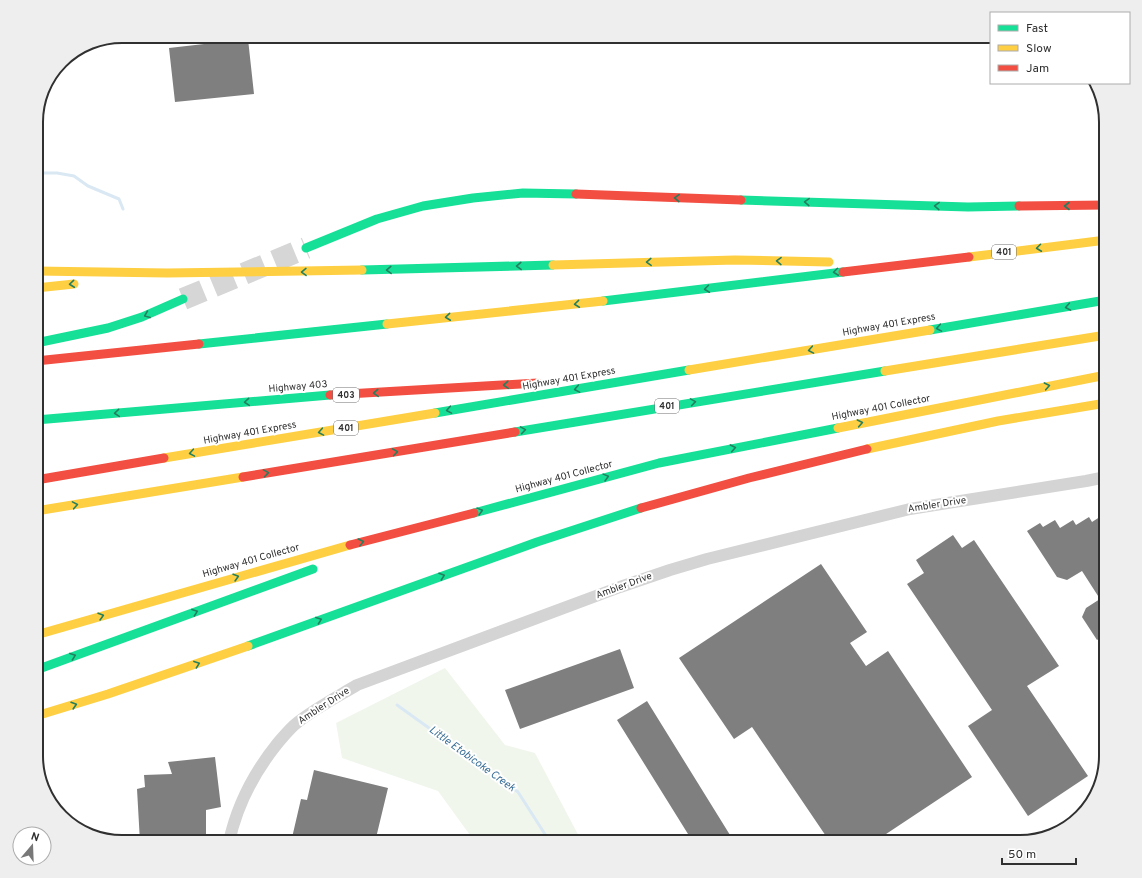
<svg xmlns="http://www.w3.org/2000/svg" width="1142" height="878" viewBox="0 0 1142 878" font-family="Overpass,sans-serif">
	<rect width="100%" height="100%" fill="#fff"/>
	<path fill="#f1f6ed" d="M 445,668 L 505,745 L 535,753 L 582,842 L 475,842 L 438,791 L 342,758 L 336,723 Z"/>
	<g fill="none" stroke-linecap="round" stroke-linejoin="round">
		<path stroke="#d9e8f3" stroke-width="3" d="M 36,172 L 42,173 L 57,173 L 74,176 L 88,186 L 119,199 L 123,209
			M 397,705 L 518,792 L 550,842"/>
	</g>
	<path fill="#7f7f7f" d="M 248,39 L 254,94 L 175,102 L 169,48 Z
		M 1106,513 L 1106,634 L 1097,640 L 1082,617 L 1086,608 L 1100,599 L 1082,571 L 1067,580 L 1057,577 L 1027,531 L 1040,523 L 1043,527 L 1055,520 L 1060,528 L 1073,520 L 1076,525 L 1089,517 L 1092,522 Z
		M 953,535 L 962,548 L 974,540 L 1059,666 L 1027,686 L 1088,776 L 1028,816 L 968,726 L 992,710 L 907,584 L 924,573 L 916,560 Z
		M 821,564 L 867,632 L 850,643 L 866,666 L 888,651 L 972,777 L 874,842 L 830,842 L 752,727 L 734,739 L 679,658 Z
		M 620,649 L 634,688 L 520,729 L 505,690 Z
		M 647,701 L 730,835 L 718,842 L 693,842 L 617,720 Z
		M 215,757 L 221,807 L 206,810 L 206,842 L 140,842 L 137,789 L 145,787 L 144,775 L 172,774 L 168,762 Z
		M 314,770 L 388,788 L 375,842 L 291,842 L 301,799 L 307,800 Z"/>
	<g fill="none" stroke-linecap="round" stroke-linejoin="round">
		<path stroke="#d6d6d6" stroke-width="22" stroke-dasharray="22 11" stroke-linecap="butt" d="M 183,299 L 306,248"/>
		<path stroke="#d4d4d4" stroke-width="12" d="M 229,842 C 237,805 253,774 277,744 C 283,737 290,728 298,722 C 316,708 337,697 357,685 L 620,587 L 670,570 L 707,559 L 910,509 L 1086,481 L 1106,477"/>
		<path stroke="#16e098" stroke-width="9" d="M 741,200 L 968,207 L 1019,206
			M 306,248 L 377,219 L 423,206 L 473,198 L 523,193 L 576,194
			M 362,270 L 553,265
			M 603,301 L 843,272
			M 930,330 L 1106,300
			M 36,343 L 108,328 L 142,317 L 183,299
			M 199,344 L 387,324
			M 435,413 L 689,370
			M 36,420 L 330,395
			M 515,432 L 885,371
			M 474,513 L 659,463 L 838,428
			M 248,646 L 537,542 L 641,508
			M 36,670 L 313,569"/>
		<path stroke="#ffcf43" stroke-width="9" d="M 969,257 L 1106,240
			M 553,265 L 735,260 L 829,262
			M 36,271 L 167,273 L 362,270
			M 36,288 L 74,284
			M 387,324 L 603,301
			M 689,370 L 930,330
			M 885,371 L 1106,335
			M 838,428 L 1106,375
			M 867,449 L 998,421 L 1106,403
			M 164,458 L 435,413
			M 36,511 L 243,477
			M 36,635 L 350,545
			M 36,716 L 108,694 L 248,646"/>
		<path stroke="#f24e42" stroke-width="9" d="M 576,194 L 741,200
			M 1019,206 L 1106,205
			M 843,272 L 969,257
			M 36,361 L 199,344
			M 330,395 L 538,383
			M 243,477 L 515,432
			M 36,480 L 164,458
			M 641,508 L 749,478 L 867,449
			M 350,545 L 474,513"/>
	</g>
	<defs><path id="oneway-chevron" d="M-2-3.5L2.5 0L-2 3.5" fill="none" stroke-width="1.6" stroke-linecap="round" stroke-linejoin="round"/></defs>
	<g stroke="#247f5f">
		<use href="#oneway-chevron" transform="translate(677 198) rotate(-178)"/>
		<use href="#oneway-chevron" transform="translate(807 202) rotate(-178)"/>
		<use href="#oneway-chevron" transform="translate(937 206) rotate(-178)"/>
		<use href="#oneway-chevron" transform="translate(1067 206) rotate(180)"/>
		<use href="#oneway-chevron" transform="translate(1039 248) rotate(173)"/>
		<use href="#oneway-chevron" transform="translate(779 261) rotate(-179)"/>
		<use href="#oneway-chevron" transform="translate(649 262) rotate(178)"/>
		<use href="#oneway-chevron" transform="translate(519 266) rotate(178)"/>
		<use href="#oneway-chevron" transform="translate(389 270) rotate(178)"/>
		<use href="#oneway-chevron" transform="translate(304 272) rotate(179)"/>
		<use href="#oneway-chevron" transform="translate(836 272) rotate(173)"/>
		<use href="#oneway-chevron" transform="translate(72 284) rotate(174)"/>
		<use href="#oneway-chevron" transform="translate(707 289) rotate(173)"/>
		<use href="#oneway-chevron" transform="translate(577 304) rotate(174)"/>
		<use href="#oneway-chevron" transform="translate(1068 307) rotate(170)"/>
		<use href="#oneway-chevron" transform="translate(147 315) rotate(157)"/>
		<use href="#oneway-chevron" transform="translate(448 317) rotate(174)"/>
		<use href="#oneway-chevron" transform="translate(939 328) rotate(170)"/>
		<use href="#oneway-chevron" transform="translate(811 350) rotate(170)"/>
		<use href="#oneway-chevron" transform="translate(506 385) rotate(176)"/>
		<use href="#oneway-chevron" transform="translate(1047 386) rotate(-11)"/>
		<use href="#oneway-chevron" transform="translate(577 389) rotate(170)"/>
		<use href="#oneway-chevron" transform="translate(376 393) rotate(176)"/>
		<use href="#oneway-chevron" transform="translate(247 402) rotate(175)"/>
		<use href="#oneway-chevron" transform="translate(693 402) rotate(-9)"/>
		<use href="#oneway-chevron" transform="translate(449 410) rotate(170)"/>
		<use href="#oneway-chevron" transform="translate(117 413) rotate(175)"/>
		<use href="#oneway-chevron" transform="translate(860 423) rotate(-11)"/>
		<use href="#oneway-chevron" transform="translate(523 430) rotate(-9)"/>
		<use href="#oneway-chevron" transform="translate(321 432) rotate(170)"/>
		<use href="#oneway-chevron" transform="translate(733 448) rotate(-11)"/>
		<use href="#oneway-chevron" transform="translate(395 452) rotate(-9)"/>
		<use href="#oneway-chevron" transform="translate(192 453) rotate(170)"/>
		<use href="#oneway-chevron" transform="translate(266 473) rotate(-9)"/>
		<use href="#oneway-chevron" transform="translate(606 477) rotate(-15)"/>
		<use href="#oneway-chevron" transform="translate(75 505) rotate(-10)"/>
		<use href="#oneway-chevron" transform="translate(480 511) rotate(-15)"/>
		<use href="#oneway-chevron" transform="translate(361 542) rotate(-14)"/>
		<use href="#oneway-chevron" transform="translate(442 576) rotate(-19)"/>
		<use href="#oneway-chevron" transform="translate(236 577) rotate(-16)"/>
		<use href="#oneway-chevron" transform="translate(195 612) rotate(-20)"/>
		<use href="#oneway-chevron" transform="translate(101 616) rotate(-16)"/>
		<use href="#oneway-chevron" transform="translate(319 620) rotate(-20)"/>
		<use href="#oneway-chevron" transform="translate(73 656) rotate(-20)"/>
		<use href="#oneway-chevron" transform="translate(197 664) rotate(-20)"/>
		<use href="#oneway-chevron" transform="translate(74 705) rotate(-17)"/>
	</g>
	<g text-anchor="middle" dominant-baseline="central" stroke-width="4" stroke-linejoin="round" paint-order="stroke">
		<g fill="#fff" stroke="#6e6e6e" stroke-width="1">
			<rect x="992" y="245" width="24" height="14" rx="3"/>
			<rect x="333" y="388" width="26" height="14" rx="3"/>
			<rect x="655" y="399" width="24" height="14" rx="3"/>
			<rect x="334" y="421" width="24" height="14" rx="3"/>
		</g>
		<g font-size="9" font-weight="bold" fill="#303030">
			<text x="1004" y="252">401</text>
			<text x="346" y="395">403</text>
			<text x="667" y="406">401</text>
			<text x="346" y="428">401</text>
		</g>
		<g font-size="10" fill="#303030" stroke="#fff">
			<text transform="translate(889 325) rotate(-10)">Highway 401 Express</text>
			<text transform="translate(569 379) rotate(-10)">Highway 401 Express</text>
			<text transform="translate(298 387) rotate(-5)">Highway 403</text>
			<text transform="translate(881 408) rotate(-11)">Highway 401 Collector</text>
			<text transform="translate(250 433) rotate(-10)">Highway 401 Express</text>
			<text transform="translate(564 477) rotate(-15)">Highway 401 Collector</text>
			<text transform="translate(937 505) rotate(-9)">Ambler Drive</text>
			<text transform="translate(251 561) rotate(-16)">Highway 401 Collector</text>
			<text transform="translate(624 586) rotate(-20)">Ambler Drive</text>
			<text transform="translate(324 706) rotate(-33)">Ambler Drive</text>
		</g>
		<g font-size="11" font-style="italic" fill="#396e98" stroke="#fff">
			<text transform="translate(472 759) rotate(36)">Little Etobicoke Creek</text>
		</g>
	</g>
	<path d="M0 0H1142V878H0ZM122 43H1020A79 79 0 0 1 1099 122V756A79 79 0 0 1 1020 835H122A79 79 0 0 1 43 756V122A79 79 0 0 1 122 43Z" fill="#eee" fill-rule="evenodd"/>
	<path fill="none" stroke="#303030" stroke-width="2" d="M122 43H1020A79 79 0 0 1 1099 122V756A79 79 0 0 1 1020 835H122A79 79 0 0 1 43 756V122A79 79 0 0 1 122 43Z"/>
	<rect x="990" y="12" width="140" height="72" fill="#ffffff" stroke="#acacac"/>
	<rect x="998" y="25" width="20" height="6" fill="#16e098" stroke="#acacac"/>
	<text x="1026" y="32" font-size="12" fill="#303030">Fast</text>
	<rect x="998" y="45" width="20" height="6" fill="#ffcf43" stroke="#acacac"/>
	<text x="1026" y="52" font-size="12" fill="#303030">Slow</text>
	<rect x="998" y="65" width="20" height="6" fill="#f24e42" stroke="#acacac"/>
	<text x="1026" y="72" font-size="12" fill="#303030">Jam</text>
	<g transform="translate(32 846) rotate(19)"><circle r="19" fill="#ffffff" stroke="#acacac"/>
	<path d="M0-3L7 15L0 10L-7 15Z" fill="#787878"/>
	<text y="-6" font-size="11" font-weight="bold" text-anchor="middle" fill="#303030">N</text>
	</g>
	<path d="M1002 858v6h74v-6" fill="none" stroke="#303030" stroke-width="2"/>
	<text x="1008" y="858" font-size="12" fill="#303030" stroke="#ffffff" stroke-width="3" paint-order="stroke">50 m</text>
</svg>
